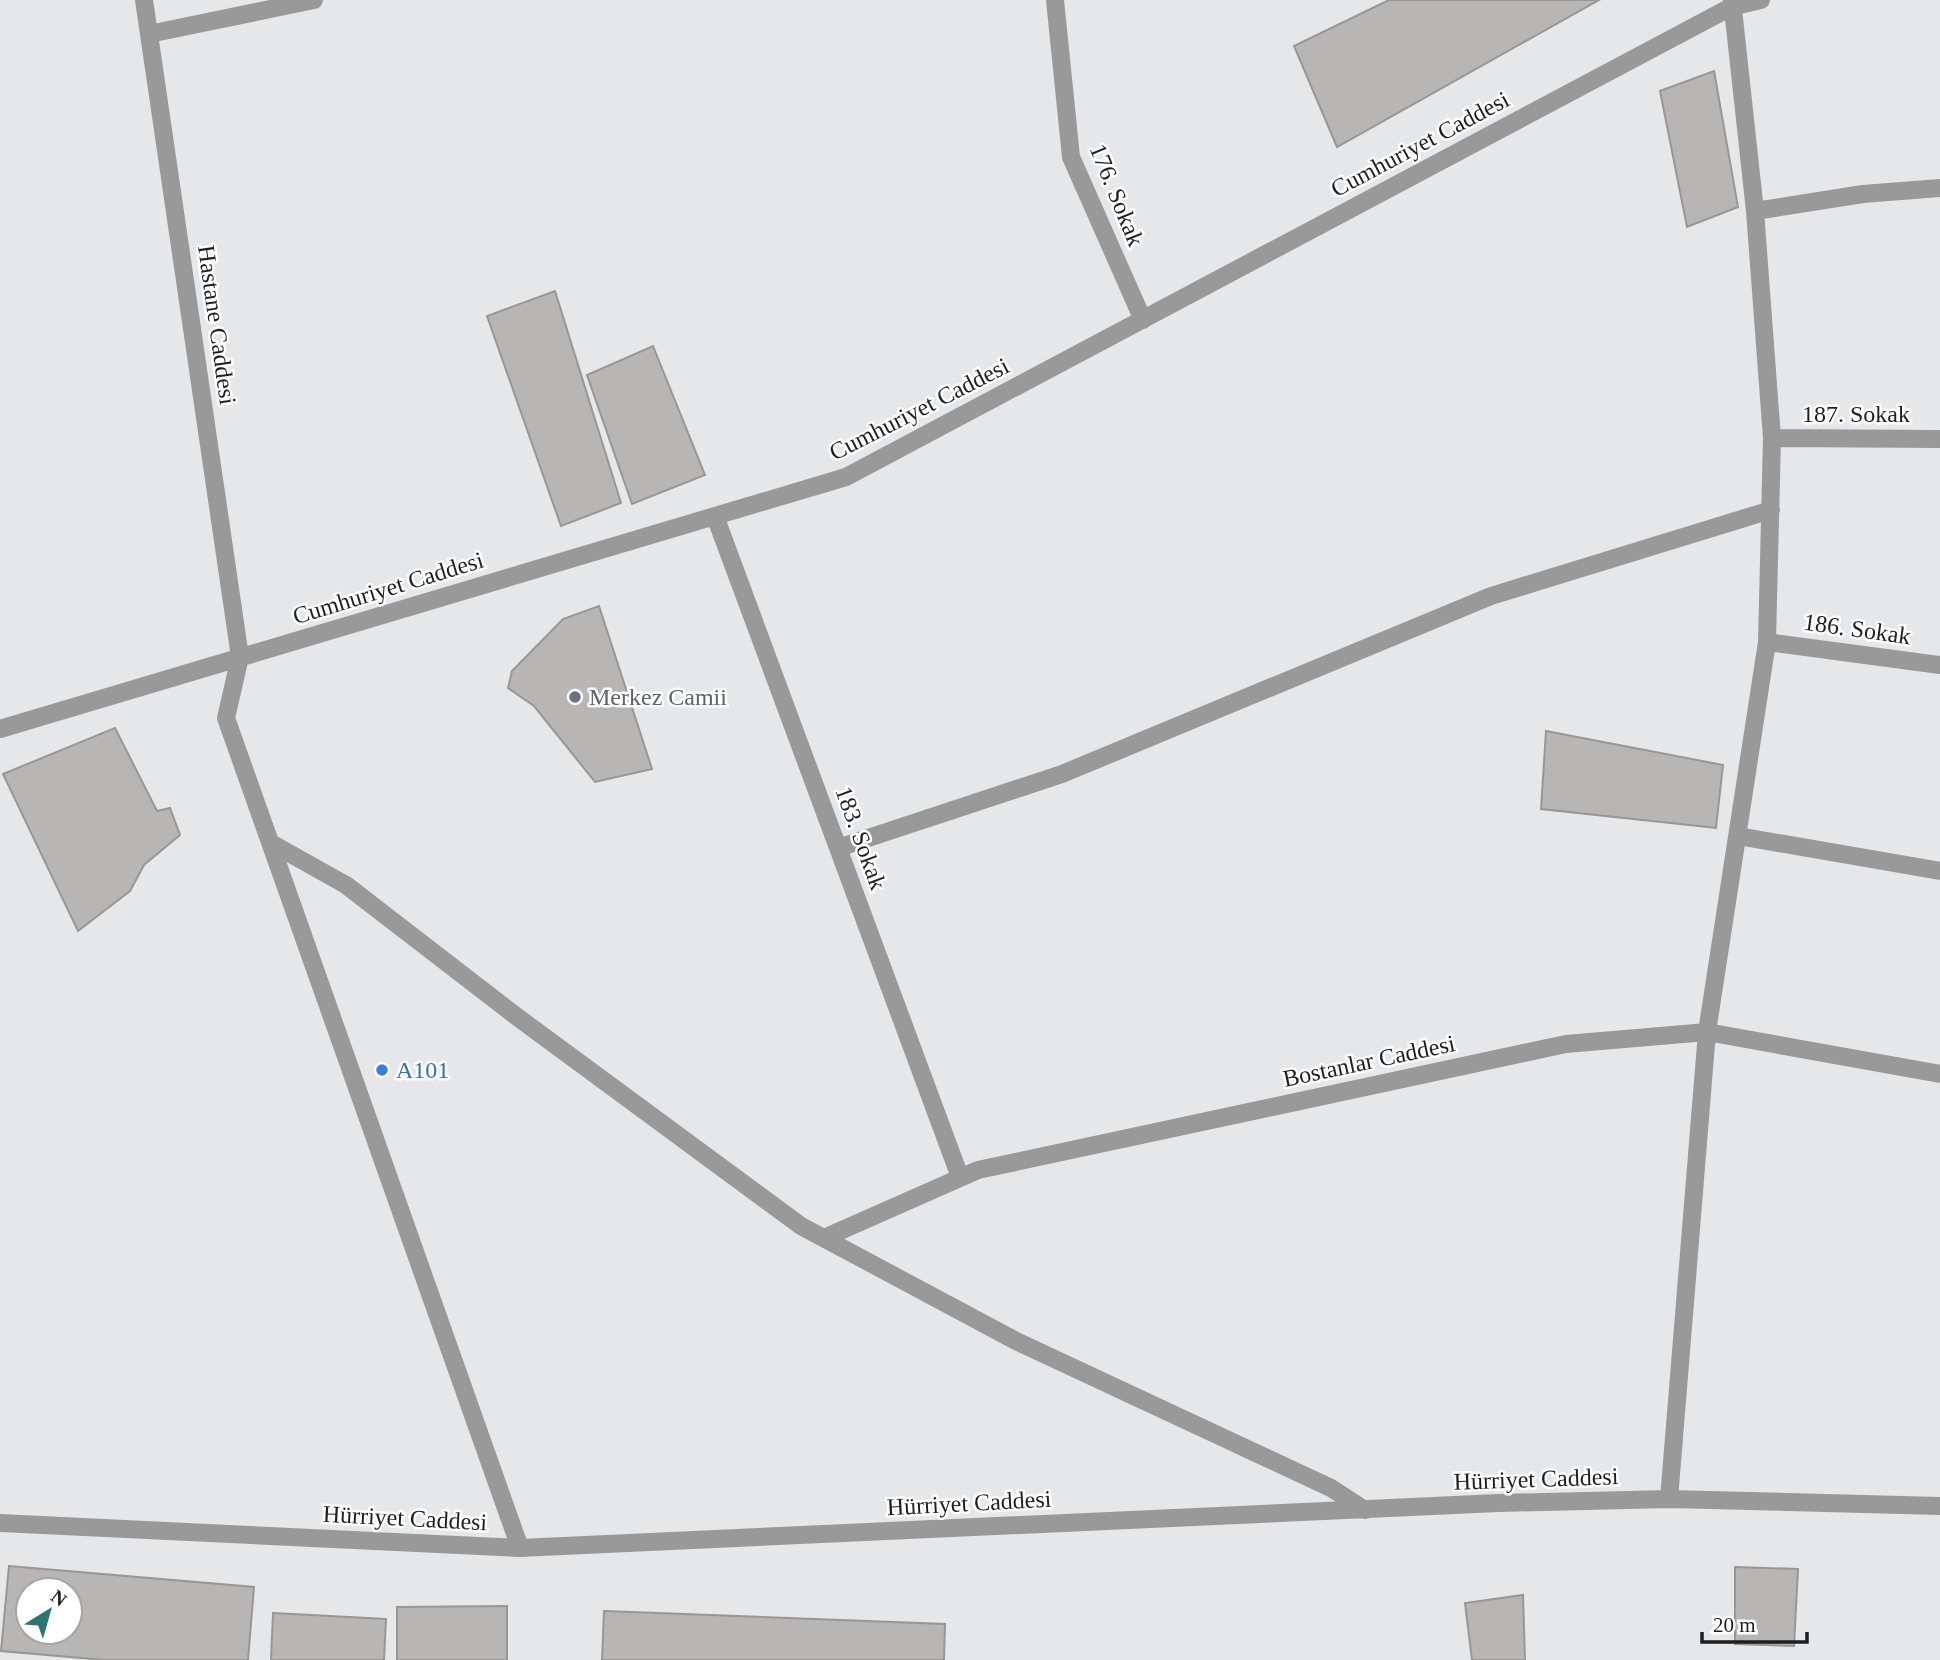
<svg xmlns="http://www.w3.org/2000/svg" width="1940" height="1660" viewBox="0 0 1940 1660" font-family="'Times New Roman',serif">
	<rect width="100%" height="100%" fill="#e6e7e9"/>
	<path fill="#b8b5b5" stroke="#999796" stroke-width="2" fill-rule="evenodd" d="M 1389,0 L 1599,0 L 1337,147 L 1294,46 Z
		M 1714,71 L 1738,207 L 1687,227 L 1660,91 Z
		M 555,291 L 621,503 L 561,526 L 487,316 Z
		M 653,346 L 705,475 L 632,504 L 587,375 Z
		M 599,606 L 652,769 L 595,782 L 534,706 L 508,688 L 512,671 L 563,619 Z
		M 115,728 L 157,811 L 170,808 L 180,835 L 144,865 L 130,891 L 78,931 L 3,774 Z
		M 1546,731 L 1723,765 L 1716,828 L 1541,809 Z
		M 9,1566 L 254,1587 L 248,1660 L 104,1660 L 1,1651 ZM 28,1590 L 70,1590 L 70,1632 L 28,1632 Z
		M 1735,1567 L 1798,1569 L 1794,1646 L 1735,1644 Z
		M 1523,1595 L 1525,1660 L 1472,1660 L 1465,1603 Z
		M 507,1606 L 507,1660 L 397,1660 L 397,1607 Z
		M 604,1611 L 945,1624 L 944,1660 L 602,1660 Z
		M 273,1613 L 386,1619 L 384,1660 L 271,1660 Z"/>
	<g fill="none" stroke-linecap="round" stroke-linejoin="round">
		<path stroke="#9a999a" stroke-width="18" d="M 144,0 L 240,657 L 226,718 L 520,1548
			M 1055,0 L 1071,157 L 1143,320
			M 149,34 L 314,0
			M 1755,211 L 1863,194 L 1940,188
			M 1772,438 L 1940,439
			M 715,516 L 960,1177
			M 1767,642 L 1940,665
			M 0,729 L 846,477 L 1731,7 L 1761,0
			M 1738,836 L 1940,871
			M 271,843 L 346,885 L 516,1016 L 801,1226 L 1016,1341 L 1331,1488 L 1365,1510
			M 838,848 L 1062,774 L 1491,596 L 1771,510
			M 824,1238 L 978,1170 L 1566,1044 L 1707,1032 L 1940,1074
			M 1669,1499 L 1707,1032 L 1767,642 L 1772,438 L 1755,211 L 1732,0
			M 0,1523 L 520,1548 L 1498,1503 L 1669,1499 L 1940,1506"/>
	</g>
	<circle fill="#6b7280" stroke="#fff" stroke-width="2.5" cx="575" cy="697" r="7"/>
	<circle fill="#3f7fe0" stroke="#fff" stroke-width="2.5" cx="382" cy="1070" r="7"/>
	<g text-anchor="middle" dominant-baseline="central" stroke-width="5" stroke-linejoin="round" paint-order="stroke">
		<g font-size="24" fill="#1e1e1f" stroke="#fff">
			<text transform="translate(1420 144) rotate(-28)">Cumhuriyet Caddesi</text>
			<text transform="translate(1117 195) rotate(68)">176. Sokak</text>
			<text transform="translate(217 325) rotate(82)">Hastane Caddesi</text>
			<text transform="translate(919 409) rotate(-27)">Cumhuriyet Caddesi</text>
			<text x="1856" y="414">187. Sokak</text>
			<text transform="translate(388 588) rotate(-17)">Cumhuriyet Caddesi</text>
			<text transform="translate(1857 629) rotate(8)">186. Sokak</text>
			<text transform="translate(861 838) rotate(70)">183. Sokak</text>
			<text transform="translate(1369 1061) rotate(-12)">Bostanlar Caddesi</text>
			<text transform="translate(1536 1479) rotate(-2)">Hürriyet Caddesi</text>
			<text transform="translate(969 1503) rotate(-3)">Hürriyet Caddesi</text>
			<text transform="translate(405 1518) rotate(3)">Hürriyet Caddesi</text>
		</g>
		<g font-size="24" fill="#5b616d" stroke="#fff" text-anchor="start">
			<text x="589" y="697">Merkez Camii</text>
		</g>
		<g font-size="24" fill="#366cbe" stroke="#fff" text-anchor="start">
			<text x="396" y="1070">A101</text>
		</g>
	</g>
	<g transform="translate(49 1611) rotate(37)"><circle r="33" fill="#ffffff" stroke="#a5a5a5" stroke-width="2"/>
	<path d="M0-5L12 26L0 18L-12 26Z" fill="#2b7573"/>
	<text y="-10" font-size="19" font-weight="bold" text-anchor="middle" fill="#1e1e1f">N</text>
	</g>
	<path d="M1702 1632v10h105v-10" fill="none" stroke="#1e1e1f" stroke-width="3.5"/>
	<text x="1713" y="1632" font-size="21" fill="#1e1e1f" stroke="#ffffff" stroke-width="5" paint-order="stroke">20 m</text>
</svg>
